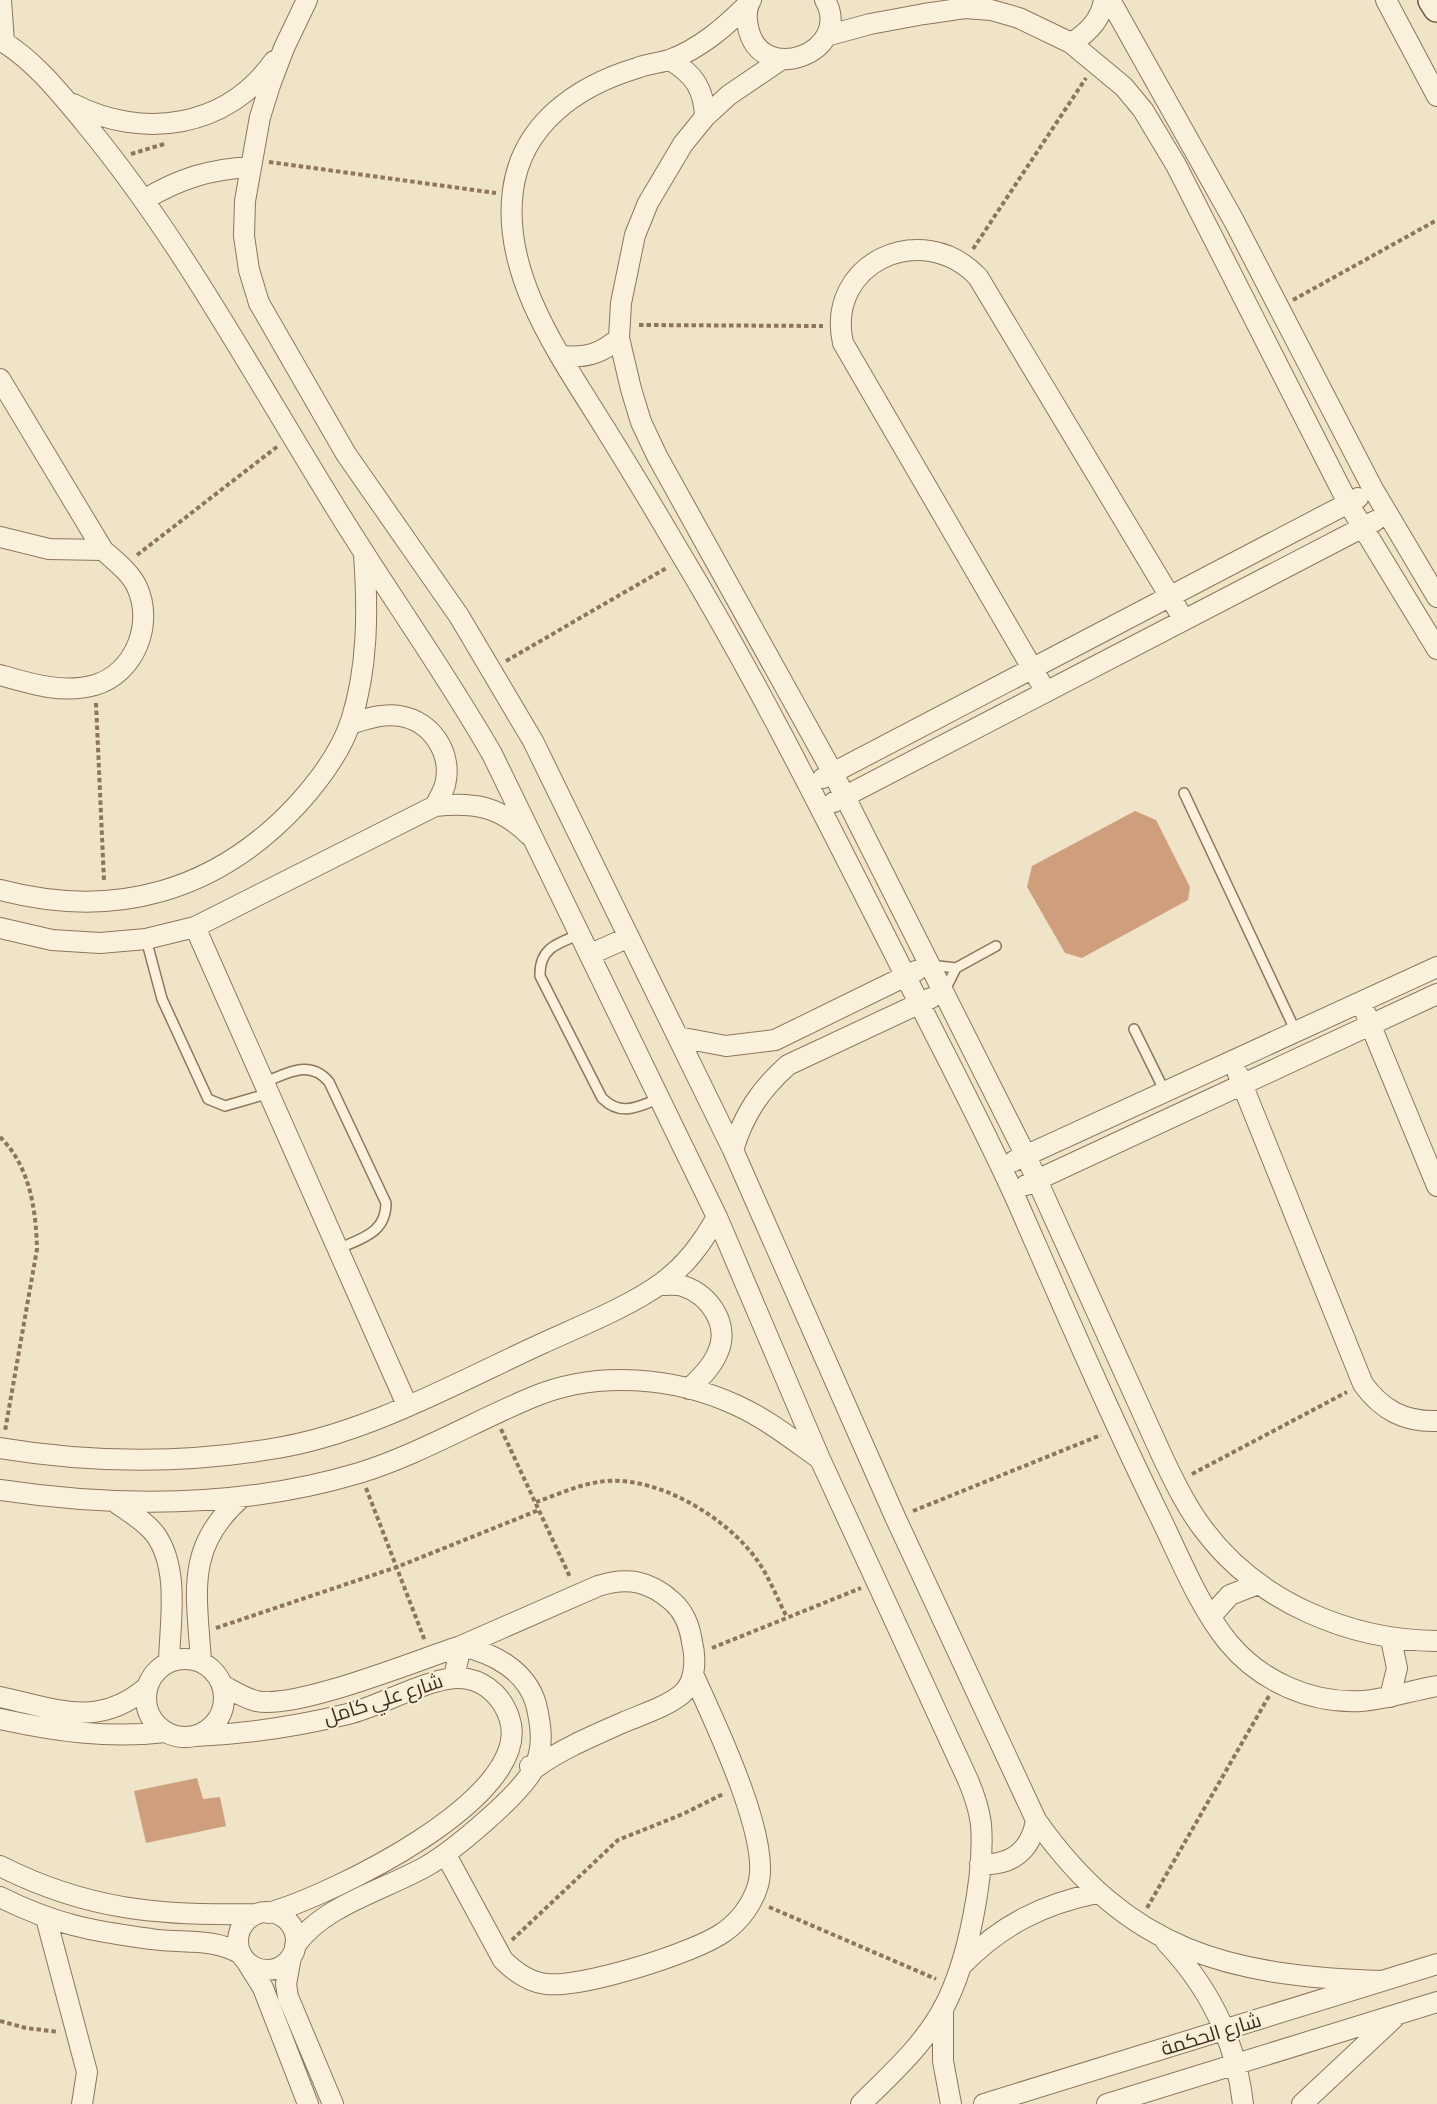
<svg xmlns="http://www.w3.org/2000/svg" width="1437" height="2104" viewBox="0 0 1437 2104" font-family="'Crimson Pro',Cairo,serif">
	<rect width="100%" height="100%" fill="#f0e4c8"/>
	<path fill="#cf9f7d" d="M 1135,811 L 1156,820 L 1190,887 L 1188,900 L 1082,958 L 1065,953 L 1027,887 L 1032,866 Z
		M 197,1778 L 203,1799 L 220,1797 L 226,1826 L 146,1843 L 134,1791 Z"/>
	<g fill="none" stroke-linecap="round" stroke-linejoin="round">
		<defs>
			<path id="lane" d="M 1184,793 L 1296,1032
				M 581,934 C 558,943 539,948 540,976 L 602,1098 C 621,1117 638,1107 660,1098
				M 146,939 L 162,999 L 208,1099 L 225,1106 L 270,1093
				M 930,965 L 956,968
				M 944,992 L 956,968 L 996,946
				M 1134,1029 L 1165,1092
				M 265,1082 C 288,1073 310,1059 329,1082 L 386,1203 C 386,1233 362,1238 338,1249"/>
			<path id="street" d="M 1,0 L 4,42
				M 307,0 L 284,48 L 270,85 L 260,117 L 245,201 L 244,236 L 249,270 L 259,303 L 346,454 L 459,616 L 533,741 L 733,1150 L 896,1519 L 1036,1820 C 1129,1952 1229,1976 1383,1981
				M 751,0 C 746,8 746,18 748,27 C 760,88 854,52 825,0
				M 1110,0 L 1234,221 L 1373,489 L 1437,597
				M 1386,0 L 1437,96
				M 748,4 C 726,26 700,49 669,60 C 659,63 647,64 637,68 C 577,86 522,124 513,190 C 501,277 563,360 606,430 C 631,470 655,510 679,551 C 758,682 826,819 895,955 C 935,1036 979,1117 1016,1199 C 1063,1306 1109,1413 1160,1517 C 1180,1558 1199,1606 1228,1642 C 1260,1681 1311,1704 1362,1701 C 1388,1699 1412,1690 1437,1686
				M 826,36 L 870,24 L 924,14 L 965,8 L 991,10 L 1019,18 L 1071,43 L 1124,87 L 1143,110 L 1176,165 L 1348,503 L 1437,649
				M 0,40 C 33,59 60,93 84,122 C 181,239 254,376 334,505 C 385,589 443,668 492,754 L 717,1217 L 820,1459 L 968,1780 C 974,1794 979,1809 981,1824 C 985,1875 968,1962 944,2007 C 924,2045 891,2074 861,2104
				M 1071,43 C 1088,33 1101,20 1104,0
				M 782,59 L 729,95 L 705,117 L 683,144 L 648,203 L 635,235 L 621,303 L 619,338 L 631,389 L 641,422 L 657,456 L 833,773 L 1026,1156 L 1163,1458 C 1175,1483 1187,1508 1204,1530 C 1258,1602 1349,1640 1437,1641
				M 670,60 C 694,74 704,89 705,117
				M 73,104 C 143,140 227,128 274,61
				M 144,200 C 178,179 210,169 251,167
				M 562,356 C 586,358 601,354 619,338
				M 0,379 L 103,550 C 115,561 130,572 137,587 C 154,624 135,673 95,685 C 63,694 31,684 0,675
				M 0,537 L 49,549 L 103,550
				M 1046,692 L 843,343 C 825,263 922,218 978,277 L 1184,620
				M 350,724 C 366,719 383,713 400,716 C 432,721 453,754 445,785 C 443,792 438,800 435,806
				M 823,778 L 1358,498
				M 834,802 L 1375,521
				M 0,890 C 114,920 216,892 297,805 C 318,782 341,751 351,721 C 368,668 368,610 364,555
				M 195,927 L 407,1405
				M 0,928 L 52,940 L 100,943 L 146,939 L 195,927 L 435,806 C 474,802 500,806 529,835
				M 591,954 L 629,937
				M 1366,1014 L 1437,1186
				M 678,1037 L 726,1046 L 775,1040 L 916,971
				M 1238,1074 L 1363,1384 C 1382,1410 1404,1422 1437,1421
				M 733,1150 C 744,1114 760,1090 788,1065 L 931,998
				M 1014,1161 L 1437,967
				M 1026,1185 L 1437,994
				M 660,1285 C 667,1285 676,1284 683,1286 C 710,1295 730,1325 718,1352 C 712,1367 700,1378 689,1389
				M 0,1448 C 91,1463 180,1464 271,1449 C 364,1435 456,1383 541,1344 C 578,1327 631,1306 663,1282 C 687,1264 702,1243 717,1217
				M 0,1490 C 120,1508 242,1508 359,1473 C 420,1454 475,1421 533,1397 C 597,1370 675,1377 736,1405 C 767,1419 793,1440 820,1459
				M 115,1502 C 129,1512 145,1521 155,1534 C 180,1568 170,1622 169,1661
				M 1211,1616 L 1230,1595 L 1258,1584
				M146 1698a39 39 0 1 1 78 0a39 39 0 1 1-78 0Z
				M 201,1662 C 197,1594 184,1547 242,1497
				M 454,1677 L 461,1646 L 598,1586 C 627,1577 649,1580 673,1602 C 684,1612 690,1628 692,1642 C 696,1658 696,1682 682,1694 C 666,1707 643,1714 624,1722 C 593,1736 563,1748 535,1768 L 530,1766
				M 222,1685 C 232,1690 244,1698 256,1701 C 296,1710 417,1660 461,1646 C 493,1653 526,1670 536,1704 C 541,1725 544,1746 535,1766 C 523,1793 452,1852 425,1867 C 384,1890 322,1906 295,1946
				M 0,1697 C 57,1709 97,1729 146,1688
				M 1390,1697 L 1397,1668 L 1391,1639
				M 0,1719 C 55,1731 109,1739 165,1732
				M 196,1736 C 248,1734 298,1726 348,1714 C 382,1706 437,1672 468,1679 C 488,1683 503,1699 509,1717 C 538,1797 327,1897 268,1913
				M 446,1855 L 503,1960 C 515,1972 529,1982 546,1984 C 582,1988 695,1953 724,1932 C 740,1921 753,1903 758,1885 C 772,1839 713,1719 693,1674
				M 980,1864 C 1011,1866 1031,1851 1036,1820
				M 0,1866 C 87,1910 160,1916 256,1914
				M 0,1897 C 54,1924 91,1931 151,1939 C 182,1944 212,1937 241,1954
				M238 1941a29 29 0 1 1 58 0a29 29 0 1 1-58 0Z
				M 46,1918 L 87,2072 L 82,2104
				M 1166,1942 C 1209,1987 1236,2041 1243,2104
				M 291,1957 L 286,1984 L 288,1997 L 333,2104
				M 248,1964 L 263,1988 L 308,2104
				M 962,1965 C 1001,1925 1043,1904 1097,1893
				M 943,2008 L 943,2061 L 951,2104
				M 984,2104 L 1437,1964
				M 1107,2104 L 1437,2002
				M 1302,2104 L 1394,2018"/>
			<path id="secondary" d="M 1432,0 L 1437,8"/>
		</defs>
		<use href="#lane" stroke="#8d765c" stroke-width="12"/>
		<use href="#street" stroke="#8d765c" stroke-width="22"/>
		<use href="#secondary" stroke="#6f573f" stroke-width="30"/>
		<path stroke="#8d765c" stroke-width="4" stroke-dasharray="4.5 3" stroke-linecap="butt" d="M 131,154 L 164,144
			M 269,162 L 496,193
			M 973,249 L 1086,78
			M 1293,300 L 1437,220
			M 639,325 L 823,326
			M 137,555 L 278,446
			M 506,661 L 668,567
			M 96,703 L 104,881
			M 0,1137 C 30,1166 36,1210 37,1249 L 5,1431
			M 501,1429 L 570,1577
			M 1192,1474 L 1347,1392
			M 366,1488 L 425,1641
			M 536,1502 C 554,1496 573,1487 593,1483 C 649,1470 725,1515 757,1560 C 769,1576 777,1599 787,1617
			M 913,1511 L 1101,1435
			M 216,1628 L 397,1567 L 539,1510
			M 712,1648 L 861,1588
			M 769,1907 L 936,1979
			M 1147,1908 L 1269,1696
			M 512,1940 L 618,1840 L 683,1814 L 725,1793
			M 0,2021 L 26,2028 L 59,2032"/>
		<use href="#lane" stroke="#faf1dc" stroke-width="9"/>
		<use href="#street" stroke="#faf1dc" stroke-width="20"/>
		<use href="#secondary" stroke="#faf1dc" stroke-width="27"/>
	</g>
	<g text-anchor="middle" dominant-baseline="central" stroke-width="4.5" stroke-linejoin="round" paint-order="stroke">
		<g font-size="20" fill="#3d2e20" stroke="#f7eed8">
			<text transform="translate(383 1699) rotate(-18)">شارع علي كامل</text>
			<text transform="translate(1211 2034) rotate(-17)">شارع الحكمة</text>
		</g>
	</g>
</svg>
